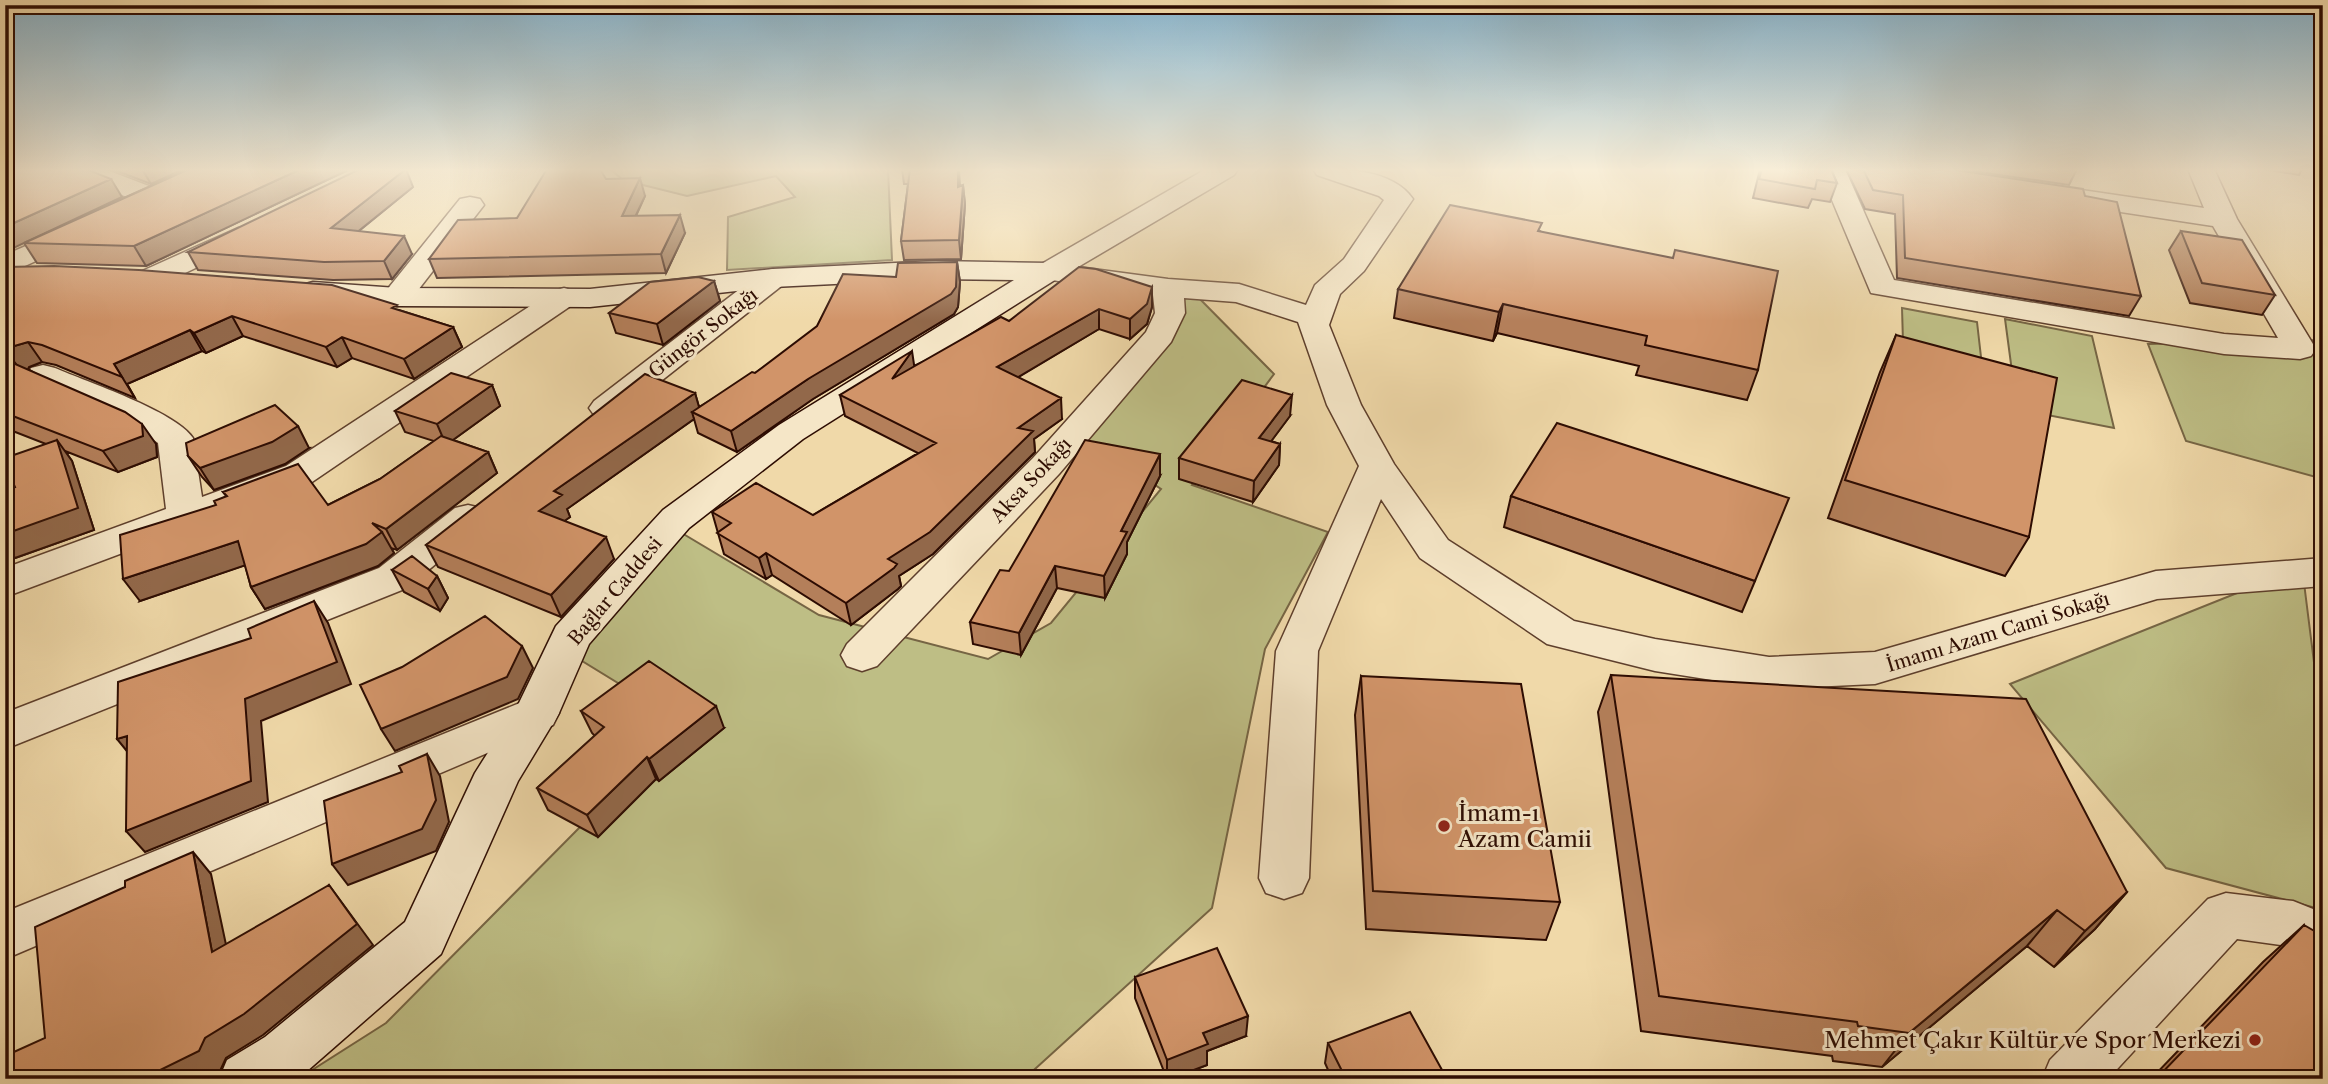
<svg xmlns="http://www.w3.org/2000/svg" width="2328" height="1084" viewBox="0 0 2328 1084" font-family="'Libre Caslon Text',serif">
	<rect width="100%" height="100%" fill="#f0d9a9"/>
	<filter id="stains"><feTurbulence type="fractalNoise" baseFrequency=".00286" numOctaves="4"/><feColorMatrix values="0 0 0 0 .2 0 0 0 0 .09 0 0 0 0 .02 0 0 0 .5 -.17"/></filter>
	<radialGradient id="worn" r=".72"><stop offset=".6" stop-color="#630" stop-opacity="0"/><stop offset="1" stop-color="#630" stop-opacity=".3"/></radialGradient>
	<path fill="#bebe85" stroke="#766544" stroke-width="2" d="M 610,169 L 888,169 L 892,260 L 727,270 L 728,217 L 795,197 L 776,176 L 687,196 L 623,180 Z
		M 1191,290 L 1274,374 L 1192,485 L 1328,532 L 1265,649 L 1212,908 L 1024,1079 L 298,1079 L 386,1023 L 683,723 L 574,656 L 680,532 L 819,615 L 988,659 L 1051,623 L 1161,489 L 1072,430 Z
		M 1902,308 L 1977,322 L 1985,392 L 1904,376 Z
		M 2005,319 L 2092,336 L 2114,428 L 2017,409 Z
		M 2323,340 L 2323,479 L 2186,441 L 2148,344 Z
		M 2302,567 L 2323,734 L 2323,910 L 2166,868 L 2010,684 Z"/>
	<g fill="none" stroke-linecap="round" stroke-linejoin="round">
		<defs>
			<path id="street" d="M 67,169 L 104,169 L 162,191 L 166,197 L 162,203 L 152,205 L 142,203 L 71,175 Z
				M 1206,169 L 1238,169 L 1234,175 L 1078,267 L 1168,279 L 1239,284 L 1306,305 L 1315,285 L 1344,259 L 1384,200 L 1379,196 L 1317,175 L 1313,169 C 1345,169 1392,169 1413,199 L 1364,271 L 1340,294 L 1329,325 L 1361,405 L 1394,464 L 1448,540 L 1574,621 L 1655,639 L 1769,657 L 1875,652 L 2156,571 L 2323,558 L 2323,586 L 2157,599 L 1875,684 L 1769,689 L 1655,671 L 1547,644 L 1420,558 L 1381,499 L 1318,651 L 1309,878 L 1302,893 L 1284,899 L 1266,893 L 1259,878 L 1276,651 L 1359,466 L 1327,405 L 1298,322 L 1236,302 L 1184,298 L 1185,313 L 1171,342 L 1059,474 L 877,666 L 862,671 L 847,666 L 841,655 L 847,644 L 1033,458 L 1146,332 L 1155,313 L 1153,295 L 1038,278 L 1033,272 L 1038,266 Z
				M 1819,169 L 1845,169 L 1894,280 L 2224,334 L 2278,338 L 2213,226 L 2068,204 L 2058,202 L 2054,196 L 2058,190 L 2068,188 L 2204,208 L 2188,169 L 2214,169 L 2237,219 L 2316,349 L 2311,356 L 2300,359 L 2224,354 L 1871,293 Z
				M 470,197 L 480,199 L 484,205 L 408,303 L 397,306 L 386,303 L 382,297 L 386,291 L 460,199 Z
				M 79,223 L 89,225 L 93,231 L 89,237 L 5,275 L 5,255 Z
				M 238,228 L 248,231 L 252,237 L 248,243 L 162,284 L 151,287 L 140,284 L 136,278 L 140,272 Z
				M 773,269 L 784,272 L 788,278 L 784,284 L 618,415 L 606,418 L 594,415 L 589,408 L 594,401 L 762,272 Z
				M 564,288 L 575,291 L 579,297 L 575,303 L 312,482 L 5,597 L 5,568 L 166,509 L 158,443 L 140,430 L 31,382 L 27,375 L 31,368 L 43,365 L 55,368 C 87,382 175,411 193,438 L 202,497 L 286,466 L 553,291 Z
				M 468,505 L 481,508 L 487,517 L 481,526 L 407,588 L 5,749 L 5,713 L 379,568 L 455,508 Z
				M 537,696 L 553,701 L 559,713 L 553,725 L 5,959 L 5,912 Z
				M 2226,893 L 2293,901 L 2323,913 L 2323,960 L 2288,946 L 2237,939 L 2108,1079 L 2042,1079 L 2050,1060 L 2208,899 Z"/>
			<path id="secondary" d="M 936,261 L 1048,263 L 1058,266 L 1063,272 L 1058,278 L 803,439 L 689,528 L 589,644 L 559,713 L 518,781 L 441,954 L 298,1079 L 219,1079 L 227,1060 L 265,1037 L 405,922 L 475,773 L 518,705 L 556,626 L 663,510 L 779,425 L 1014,280 L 936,279 L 773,287 L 590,307 L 397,306 L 313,300 L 302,297 L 298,291 L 302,285 L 313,282 L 397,288 L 590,289 L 773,269 Z"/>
		</defs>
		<use href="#street" stroke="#5e3f2c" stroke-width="3"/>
		<use href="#secondary" stroke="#2d0c02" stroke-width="3"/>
		<use href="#street" fill="#f5e6c7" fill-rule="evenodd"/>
		<use href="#secondary" fill="#f5e6c7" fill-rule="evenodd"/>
	</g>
	<path fill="#b47f5a" stroke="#2d0c02" stroke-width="2" d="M 112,169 L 184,169 L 151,184 Z
		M 188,169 L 345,169 L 346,171 L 146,266 L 37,263 L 24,243 Z
		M 902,169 L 959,169 L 960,186 L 963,185 L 965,204 L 961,259 L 904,260 L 901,241 L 908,184 L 904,184 Z
		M 1760,169 L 1831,169 L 1837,183 L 1830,202 L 1812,199 L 1808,208 L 1753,198 Z
		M 1846,169 L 1949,169 L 2085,196 L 2141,296 L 2129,316 L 1897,278 L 1895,214 L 1865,209 Z
		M 1959,169 L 2077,169 L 2069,185 Z
		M 2263,169 L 2302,169 L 2299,175 Z
		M 606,179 L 645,196 L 636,216 L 685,233 L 666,273 L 437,278 L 429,259 L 517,218 Z
		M 413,187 L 359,231 L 412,254 L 392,279 L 333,280 L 198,270 L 188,252 Z
		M 1540,231 L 1758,370 L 1747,400 L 1636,375 L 1639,366 L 1497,333 L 1493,341 L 1394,318 L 1398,289 Z
		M 2181,231 L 2275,295 L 2262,315 L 2190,303 L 2169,250 Z
		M 957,262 L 960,282 L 958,307 L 954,314 L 813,399 L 737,452 L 698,433 L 694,419 L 567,509 L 570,517 L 564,521 L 614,559 L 561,617 L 438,567 L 426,545 L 695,393 L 699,407 L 755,373 L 896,277 Z
		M 5,267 L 399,310 L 453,327 L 462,347 L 414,379 L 352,358 L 337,367 L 243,336 L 206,353 L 202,351 L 127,384 L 135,398 L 56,365 L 42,362 L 29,367 L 28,369 L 156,444 L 157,457 L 118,472 L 65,451 L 72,461 L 94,530 L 15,558 L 15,487 L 46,444 L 5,428 Z
		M 714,281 L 720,301 L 663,345 L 616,333 L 609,313 Z
		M 1152,287 L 1152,307 L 1147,324 L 1130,339 L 1099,329 L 1018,377 L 1062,419 L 1034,439 L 1035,452 L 933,554 L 899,576 L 901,586 L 898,589 L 851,625 L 772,575 L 766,579 L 724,554 L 712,512 L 813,515 L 918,453 L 845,416 L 840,395 L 914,366 L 1009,321 Z
		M 1896,335 L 2029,537 L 2005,576 L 1828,518 L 1880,372 Z
		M 492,385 L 500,406 L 453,440 L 488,452 L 497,473 L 397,550 L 391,548 L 394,553 L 378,566 L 265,609 L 251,587 L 245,565 L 140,601 L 216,505 L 226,496 L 223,492 L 328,505 L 380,479 L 434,441 L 405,432 L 395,411 Z
		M 1290,416 L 1271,441 L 1280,444 L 1279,465 L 1253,502 L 1179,479 L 1179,458 Z
		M 309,448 L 285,464 L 214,490 L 202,477 L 188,456 Z
		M 1160,476 L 1127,542 L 1127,554 L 1105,598 L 1057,588 L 1021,655 L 973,644 L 970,622 L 1009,571 Z
		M 1511,496 L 1755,581 L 1742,612 L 1504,527 Z
		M 392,570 L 437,576 L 448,598 L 440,611 L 404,592 Z
		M 1611,675 L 2127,892 L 2095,929 L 2054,967 L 2027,946 L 1882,1067 L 1833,1061 L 1832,1056 L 1641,1031 L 1598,712 Z
		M 1361,676 L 1560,902 L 1546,940 L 1366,929 L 1355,715 Z
		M 581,711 L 724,728 L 659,781 L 656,779 L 598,837 L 548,810 L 537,788 L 595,736 L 592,733 Z
		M 2304,925 L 2323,1079 L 2151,1079 L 2263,962 Z
		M 1135,977 L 1246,1036 L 1207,1051 L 1207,1065 L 1170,1079 L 1167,1079 L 1135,998 Z
		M 1328,1043 L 1447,1079 L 1332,1079 L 1325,1063 Z"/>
	<path fill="#92684a" stroke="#2d0c02" stroke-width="2" d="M 142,169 L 184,169 L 151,184 Z
		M 301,169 L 345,169 L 346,171 L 146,266 L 134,246 Z
		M 406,169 L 413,187 L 340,246 L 331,228 Z
		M 640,178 L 645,196 L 627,234 L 622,216 Z
		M 111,179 L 122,197 L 5,252 L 5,227 Z
		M 963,185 L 965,204 L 961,259 L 959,240 Z
		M 680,215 L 685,233 L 666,273 L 661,254 Z
		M 404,236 L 412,254 L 392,279 L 384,261 Z
		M 957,262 L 960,282 L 958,307 L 954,314 L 813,399 L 737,452 L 731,431 L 808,379 Z
		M 714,281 L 720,301 L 663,345 L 657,324 Z
		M 1152,287 L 1152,307 L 1147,324 L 1130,339 L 1130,319 Z
		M 1503,304 L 1497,333 L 1493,341 L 1499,312 Z
		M 1099,309 L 1099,329 L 1000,388 L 997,367 Z
		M 232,316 L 243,336 L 206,353 L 194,333 Z
		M 453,327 L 462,347 L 414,379 L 404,359 Z
		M 190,330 L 202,351 L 127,384 L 135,398 L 114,364 Z
		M 342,337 L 352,358 L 337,367 L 326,347 Z
		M 28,342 L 42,362 L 29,367 L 25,376 L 10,356 L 14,346 Z
		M 912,351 L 915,371 L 892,379 Z
		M 492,385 L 500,406 L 446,445 L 437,424 Z
		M 695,393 L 701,414 L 692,412 L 694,419 L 567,509 L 570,517 L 548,533 L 539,511 L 554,491 Z
		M 1292,395 L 1290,416 L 1258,459 L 1259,438 Z
		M 1061,398 L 1062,419 L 1034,439 L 1035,452 L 933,554 L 899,576 L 901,586 L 898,589 L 851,625 L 846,603 L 888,559 L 1018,428 Z
		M 142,424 L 156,444 L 157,457 L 118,472 L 103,451 Z
		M 298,426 L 309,448 L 285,464 L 214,490 L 200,468 Z
		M 57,440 L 72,461 L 94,530 L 15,558 L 5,546 L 5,534 Z
		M 1280,444 L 1279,465 L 1253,502 L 1254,481 Z
		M 488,452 L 497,473 L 397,550 L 386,529 Z
		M 1160,454 L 1160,476 L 1127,542 L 1127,554 L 1105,598 L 1104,576 L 1121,531 Z
		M 382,532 L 394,553 L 378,566 L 265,609 L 251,587 Z
		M 606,537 L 614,559 L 561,617 L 551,595 Z
		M 238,541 L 252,563 L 140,601 L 123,579 Z
		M 766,553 L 772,575 L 766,579 L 759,558 Z
		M 1055,566 L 1057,588 L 1021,655 L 1019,633 Z
		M 437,576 L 448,598 L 440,611 L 428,589 Z
		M 314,601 L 328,623 L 351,684 L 261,721 L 268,802 L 145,852 L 126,831 L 245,699 Z
		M 522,646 L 533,668 L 518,699 L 395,751 L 381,729 Z
		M 716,706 L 724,728 L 659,781 L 649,759 Z
		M 127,736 L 135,761 L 117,739 Z
		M 427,754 L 440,776 L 449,822 L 436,851 L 348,885 L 332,864 Z
		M 647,757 L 656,779 L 598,837 L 587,815 Z
		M 193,852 L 211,874 L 232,973 L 212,952 Z
		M 329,885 L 373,945 L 263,1035 L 226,1058 L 220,1071 L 204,1079 L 142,1079 L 205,1038 Z
		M 2127,892 L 2095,929 L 2054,967 L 2085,931 Z
		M 2057,910 L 2027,946 L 1882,1067 L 1909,1033 Z
		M 1248,1016 L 1246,1036 L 1207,1051 L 1207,1065 L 1170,1079 L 1167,1079 L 1167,1060 L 1203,1033 Z"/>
	<path fill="#d19469" stroke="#2d0c02" stroke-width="2" d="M 5,169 L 86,169 L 111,179 L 5,227 Z
		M 189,169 L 301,169 L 134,246 L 24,243 Z
		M 360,169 L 406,169 L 331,228 L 404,236 L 384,261 L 324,262 L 188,252 Z
		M 547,169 L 600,169 L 606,179 L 640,178 L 622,216 L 680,215 L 661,254 L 429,259 L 458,220 L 517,218 Z
		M 910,169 L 958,169 L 958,187 L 963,185 L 959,240 L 901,241 Z
		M 1762,169 L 1831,169 L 1837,183 L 1817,180 L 1815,189 L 1759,179 Z
		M 1863,169 L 1949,169 L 2083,189 L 2085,196 L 2117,202 L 2141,296 L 1905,258 L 1903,195 L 1873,190 Z
		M 1450,205 L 1542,223 L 1538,231 L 1673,258 L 1675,250 L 1778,271 L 1758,370 L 1645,345 L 1647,336 L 1503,304 L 1499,312 L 1398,289 Z
		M 2181,231 L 2242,240 L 2275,295 L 2202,283 Z
		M 957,262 L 956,287 L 951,294 L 808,379 L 731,431 L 692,412 L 752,372 L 755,373 L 817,326 L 843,274 L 896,277 L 898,263 Z
		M 54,266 L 139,270 L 332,285 L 397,305 L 392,308 L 453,327 L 404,359 L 342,337 L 326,347 L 232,316 L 194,333 L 190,330 L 114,364 L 122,377 L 42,345 L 28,342 L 14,346 L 10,356 L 15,364 L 125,412 L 142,424 L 143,436 L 103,451 L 5,413 L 5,267 Z
		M 1079,267 L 1096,269 L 1152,287 L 1147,304 L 1130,319 L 1099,309 L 997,367 L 1061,398 L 1018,428 L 1033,431 L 930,532 L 888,559 L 897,564 L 894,568 L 846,603 L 766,553 L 759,558 L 717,533 L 731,523 L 712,512 L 756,483 L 813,515 L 936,443 L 840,395 L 912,351 L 892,379 L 1001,317 L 1009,321 Z
		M 698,277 L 714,281 L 657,324 L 609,313 L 650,282 Z
		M 1896,335 L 2057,378 L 2029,537 L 1845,480 Z
		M 451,373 L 492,385 L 437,424 L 395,411 Z
		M 645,374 L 695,393 L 554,491 L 562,495 L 539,511 L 606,537 L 551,595 L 426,545 Z
		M 1242,380 L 1292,395 L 1259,438 L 1280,444 L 1254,481 L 1179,458 Z
		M 275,405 L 298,426 L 272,442 L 200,468 L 188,456 L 186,443 Z
		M 1557,423 L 1789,498 L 1755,581 L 1511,496 Z
		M 441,436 L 488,452 L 386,529 L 372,523 L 382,532 L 366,544 L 251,587 L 238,541 L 123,579 L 120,535 L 216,505 L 214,501 L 227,496 L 223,492 L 298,464 L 328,505 L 380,479 Z
		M 57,440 L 78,508 L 5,534 L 5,490 L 15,487 L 5,464 L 5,458 Z
		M 1085,440 L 1160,454 L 1121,531 L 1127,532 L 1104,576 L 1055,566 L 1019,633 L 970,622 L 1000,570 L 1009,571 Z
		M 412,556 L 437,576 L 428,589 L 392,570 Z
		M 314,601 L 337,662 L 245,699 L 251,781 L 126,831 L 127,736 L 117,739 L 118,682 L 251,638 L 248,629 Z
		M 485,616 L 522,646 L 507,677 L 381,729 L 360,685 L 402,667 Z
		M 649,661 L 716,706 L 649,759 L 647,757 L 587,815 L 537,788 L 604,727 L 581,711 Z
		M 1611,675 L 2026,699 L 2127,892 L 2085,931 L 2057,910 L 1909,1033 L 1858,1026 L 1857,1022 L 1659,996 Z
		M 1361,676 L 1521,684 L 1560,902 L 1373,891 Z
		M 427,754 L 436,800 L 422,829 L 332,864 L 324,801 L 402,772 L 399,766 Z
		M 193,852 L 212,952 L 329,885 L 357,924 L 244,1014 L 205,1038 L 199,1051 L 142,1079 L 5,1079 L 5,1056 L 45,1038 L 35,927 L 125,887 L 125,881 Z
		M 2304,925 L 2323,936 L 2323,1079 L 2156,1079 Z
		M 1217,948 L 1248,1016 L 1203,1033 L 1208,1044 L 1167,1060 L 1135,977 Z
		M 1410,1012 L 1447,1079 L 1346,1079 L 1328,1043 Z"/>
	<linearGradient id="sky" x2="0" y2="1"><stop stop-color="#89b6cf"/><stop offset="0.53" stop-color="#f8eed8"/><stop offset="1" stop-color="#f8eed8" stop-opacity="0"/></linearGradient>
	<rect width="2328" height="321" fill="url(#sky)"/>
	<g fill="#8f2418" stroke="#f5e6c7" stroke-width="2.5">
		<circle cx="1444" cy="826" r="7"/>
		<circle cx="2255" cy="1040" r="7"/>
	</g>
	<g text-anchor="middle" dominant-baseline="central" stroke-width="6" stroke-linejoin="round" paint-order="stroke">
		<g font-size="19" fill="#2d0c02" stroke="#f5e6c7">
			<text transform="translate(703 333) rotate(-38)">Güngör Sokağı</text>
			<text transform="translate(1031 480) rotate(-47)">Aksa Sokağı</text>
			<text transform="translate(615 591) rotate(-50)">Bağlar Caddesi</text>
			<text transform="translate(1998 632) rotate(-17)">İmamı Azam Cami Sokağı</text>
		</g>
		<g font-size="23" fill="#2d0c02" stroke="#f5e6c7" text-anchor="start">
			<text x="1458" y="813">İmam-ı<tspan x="1458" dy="26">Azam Camii</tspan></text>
			<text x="2241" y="1040" text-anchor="end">Mehmet Çakır Kültür ve Spor Merkezi</text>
		</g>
	</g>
	<rect width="2328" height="1084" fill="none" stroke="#f0d9a9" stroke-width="28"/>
	<rect x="7" y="7" width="2314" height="1070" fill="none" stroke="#2d0c02" stroke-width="3.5"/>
	<rect x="14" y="14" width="2300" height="1056" fill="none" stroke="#2d0c02" stroke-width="2"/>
	<rect width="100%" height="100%" filter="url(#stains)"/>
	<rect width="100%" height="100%" fill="url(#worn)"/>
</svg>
